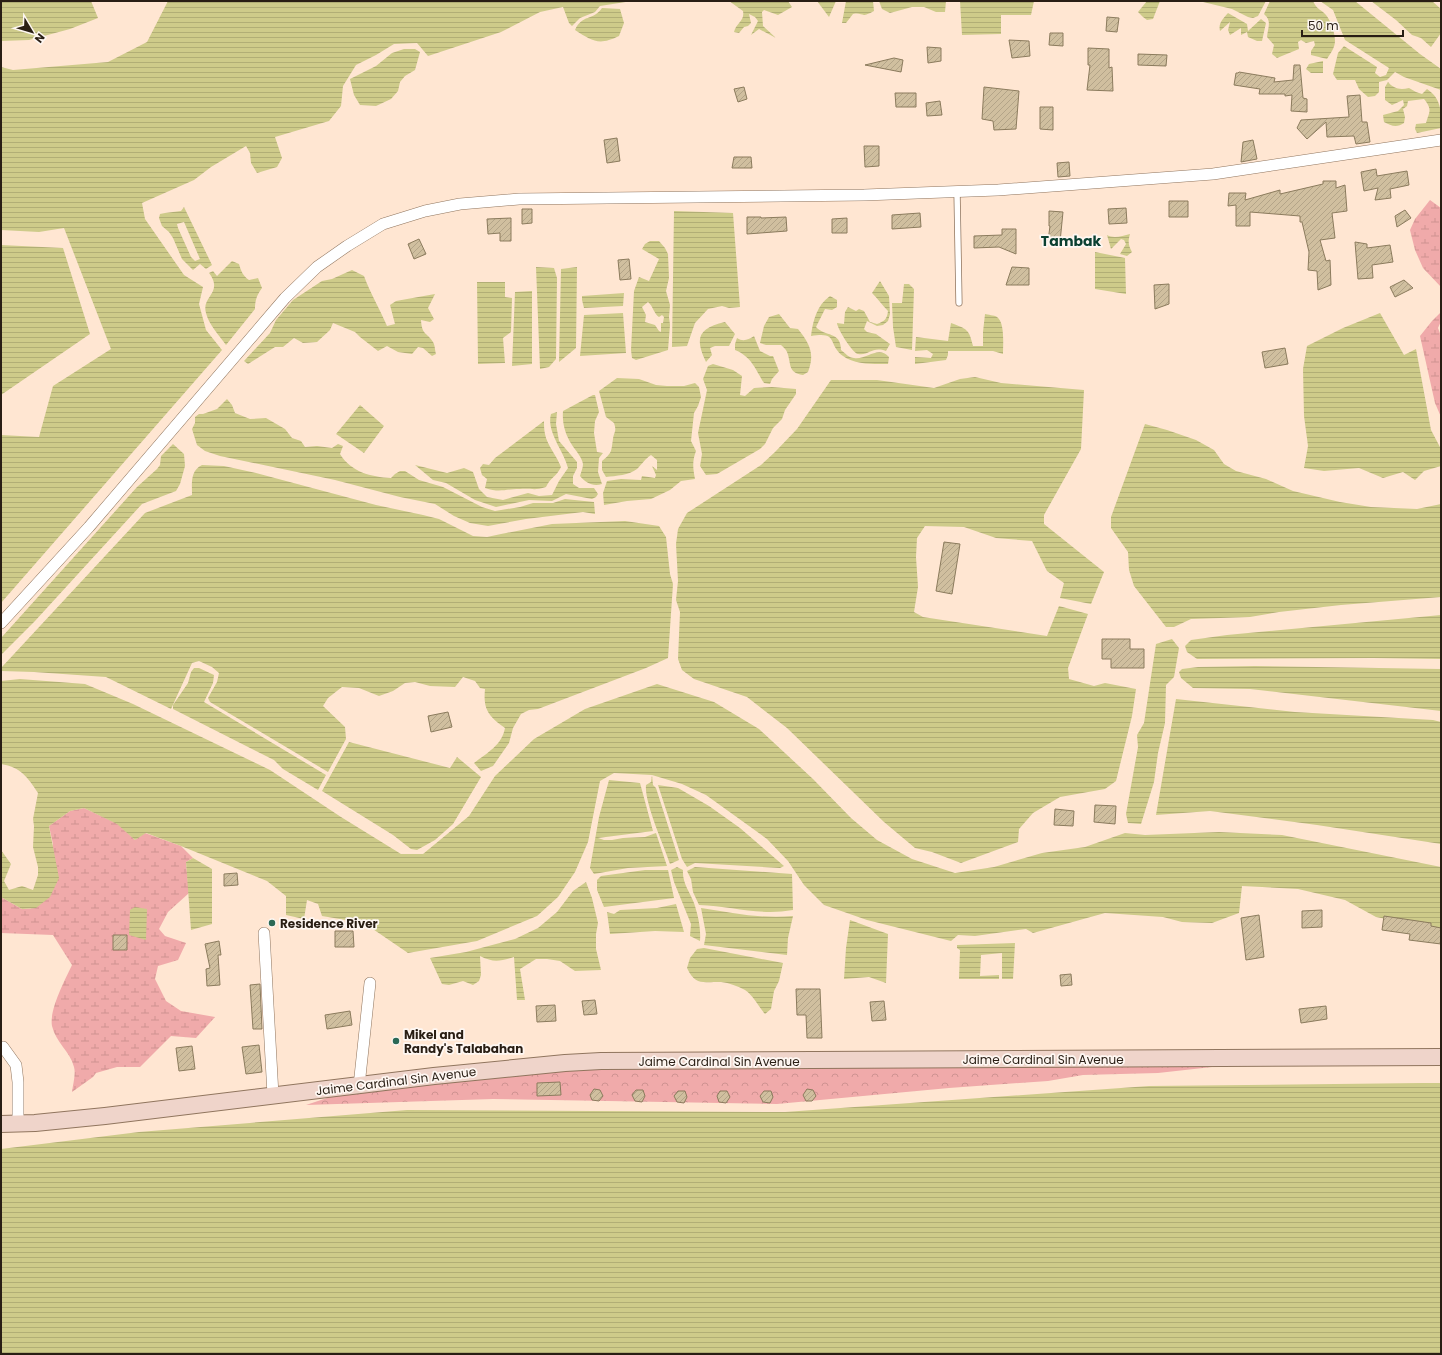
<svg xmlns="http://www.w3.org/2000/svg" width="1442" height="1355" viewBox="0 0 1442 1355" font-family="Poppins,sans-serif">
	<defs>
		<pattern id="wetland-marsh" width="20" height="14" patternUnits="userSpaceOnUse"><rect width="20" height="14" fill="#f0aaaa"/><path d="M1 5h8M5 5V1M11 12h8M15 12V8" fill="none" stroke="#ce9291"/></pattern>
		<pattern id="park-crowns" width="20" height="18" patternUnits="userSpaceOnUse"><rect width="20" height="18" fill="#f0aaaa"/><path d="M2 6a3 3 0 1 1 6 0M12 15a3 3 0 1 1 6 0" fill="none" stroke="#ce9291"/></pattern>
		<pattern id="water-rules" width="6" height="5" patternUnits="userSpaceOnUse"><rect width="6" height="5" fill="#cecb8a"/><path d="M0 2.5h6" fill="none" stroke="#b1ae76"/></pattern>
		<pattern id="building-hatch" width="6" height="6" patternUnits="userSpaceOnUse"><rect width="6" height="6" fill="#d0bf9f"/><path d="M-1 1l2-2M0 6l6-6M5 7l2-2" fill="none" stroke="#b3a488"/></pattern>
	</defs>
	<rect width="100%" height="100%" fill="#ffe6d2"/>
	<path fill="url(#wetland-marsh)" d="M 1430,200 L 1441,208 L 1441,287 L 1423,268 L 1415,250 L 1410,230 L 1415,219 Z
		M 1441,312 L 1441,321 L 1438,328 L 1441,336 L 1441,417 L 1435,403 L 1420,336 L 1432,321 Z
		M 84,808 L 118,824 L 135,840 L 145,833 L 181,846 L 193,858 L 186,862 L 189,893 L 168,912 L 159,929 L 165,936 L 186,943 L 178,960 L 158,966 L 155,979 L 166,1001 L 181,1011 L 215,1017 L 196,1038 L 171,1036 L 140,1067 L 117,1067 L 96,1073 L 93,1077 L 72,1092 C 73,1084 76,1074 74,1067 C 70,1051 56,1043 52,1026 C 49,1010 65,980 72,965 L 53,935 L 1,933 L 1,897 L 22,909 L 36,908 L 53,844 L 49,826 L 70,811 Z"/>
	<path fill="url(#park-crowns)" d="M 957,1066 L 1221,1066 L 1158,1073 L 1083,1075 L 1048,1081 L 949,1088 L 777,1104 L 493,1099 L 306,1105 L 330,1097 L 446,1081 L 587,1068 Z"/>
	<path fill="url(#water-rules)" fill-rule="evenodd" d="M 1,1 L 91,1 L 98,18 L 70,29 L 29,40 L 1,41 Z
		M 168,1 L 632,1 L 600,6 L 595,12 L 580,18 L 572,26 L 569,23 L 563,7 L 540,12 L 501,32 L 428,56 L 417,43 L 394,44 L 376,55 L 356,65 L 343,86 L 341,106 L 329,121 L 275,137 L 282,158 L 277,167 L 257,173 L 251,163 L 250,153 L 246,146 L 211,167 L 194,180 L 142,203 L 145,219 L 184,275 L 203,287 L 199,304 L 206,330 L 222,350 L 1,603 L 1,435 L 39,437 L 53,386 L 111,349 L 64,228 L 39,232 L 1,230 L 1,67 L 13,70 L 108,62 L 147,42 Z
		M 729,1 L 788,1 L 792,7 L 778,15 L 764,10 L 762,12 L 763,26 L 776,38 L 759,29 L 751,35 L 758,21 L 755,17 L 749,14 L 751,23 L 748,26 L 744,27 L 739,33 L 734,32 C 736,23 745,21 743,11 Z
		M 817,1 L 836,1 L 829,17 Z
		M 846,1 L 873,1 L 874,11 C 860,19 864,12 853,14 L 846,23 L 842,23 Z
		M 879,1 L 946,1 L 945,12 L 936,12 L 924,7 L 912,7 L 890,13 L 882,9 Z
		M 960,1 L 1034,1 L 1031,15 L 1001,15 L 1001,34 L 962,35 Z
		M 1147,1 L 1160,1 L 1153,19 L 1147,20 L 1143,17 L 1138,12 Z
		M 1193,1 L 1266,1 L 1258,16 L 1253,18 L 1248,17 L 1232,9 L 1203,2 Z
		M 1270,1 L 1313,1 C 1318,11 1320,8 1326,15 C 1331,21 1335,33 1335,41 C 1335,48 1330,54 1327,59 L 1311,55 L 1311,51 L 1315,45 L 1314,41 L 1306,43 L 1301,40 L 1298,42 L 1299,49 L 1277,58 L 1272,54 L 1274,45 L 1267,37 C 1268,27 1272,21 1264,14 Z
		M 1320,1 L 1355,1 L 1420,54 L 1441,69 L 1441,90 L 1404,77 L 1395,72 L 1387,80 L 1379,82 L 1379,92 L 1375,96 L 1368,97 L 1359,89 L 1355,80 L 1337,80 L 1333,74 L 1338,53 L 1344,46 L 1377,67 L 1375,73 L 1380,77 L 1386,75 L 1389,68 L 1345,40 L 1333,10 Z
		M 1371,1 L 1432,1 L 1441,9 L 1441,33 L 1431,47 L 1421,38 L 1412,35 L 1396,20 Z
		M 602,8 L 620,9 L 624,23 L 619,36 C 599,46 592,41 575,30 C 582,14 593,21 602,8 Z
		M 1228,13 L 1247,24 L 1248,31 L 1261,19 L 1266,23 L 1262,41 L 1257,41 L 1248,37 L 1247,32 L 1241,35 L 1241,28 L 1230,35 L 1228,30 L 1230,22 L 1220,31 C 1218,23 1223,19 1228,13 Z
		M 404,49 L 415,49 L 420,52 L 415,70 L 405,76 L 400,82 L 398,91 L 391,99 L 376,106 L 360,105 L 354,95 L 350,79 L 376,66 L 392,53 Z
		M 1323,61 L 1323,73 L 1311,73 L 1306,69 L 1309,64 Z
		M 1388,82 C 1394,89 1400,90 1409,88 L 1416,92 L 1422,94 L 1427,89 C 1442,99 1441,112 1441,128 L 1417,133 L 1415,129 L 1416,124 L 1426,123 C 1429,112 1433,110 1424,99 L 1408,101 L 1407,106 L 1403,109 L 1405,117 L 1404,123 C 1397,128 1391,126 1384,122 L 1383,115 L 1398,111 L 1404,105 L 1403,100 L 1392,105 L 1385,100 L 1385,87 Z
		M 184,207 L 212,265 L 206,269 L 200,264 L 193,270 L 182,259 L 173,238 L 169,232 L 162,226 L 159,218 L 160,214 L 165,213 L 181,211 ZM 184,222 L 200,259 L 195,261 L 191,257 L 178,228 L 177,224 Z
		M 674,211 L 733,213 L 740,307 L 729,308 L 722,306 L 708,309 L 695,323 L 687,346 L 672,347 Z
		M 1130,234 C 1128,241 1128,245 1132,252 L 1127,256 L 1120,254 L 1126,244 L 1124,240 L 1121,239 L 1111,249 L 1107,235 C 1114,239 1122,236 1130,234 Z
		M 650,241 L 659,241 L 665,248 L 668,254 L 669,278 L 666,291 L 670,305 L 669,317 L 670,325 L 668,350 L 636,360 L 632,358 L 631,350 L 634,291 L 639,277 L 649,281 L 659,259 L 642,249 L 645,244 ZM 648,302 C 653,306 654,314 659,317 L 662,315 L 664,317 L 663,323 L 661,323 L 661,332 L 659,331 L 655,325 L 645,322 L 646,315 L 642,307 Z
		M 1,245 L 63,248 L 90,334 L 1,395 Z
		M 1095,252 L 1125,258 L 1126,294 L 1095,289 Z
		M 232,261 L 239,264 C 241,271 243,276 249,280 L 258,278 L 262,288 C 257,295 255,300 255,309 L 226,345 C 219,335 209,325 206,313 C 201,296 224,293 209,273 L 213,271 L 217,276 Z
		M 536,267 L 554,268 L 557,278 L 556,359 L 549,367 L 540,369 Z
		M 577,267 L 576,348 L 559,362 L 561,269 Z
		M 352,270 L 364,276 C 370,293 380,309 387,326 L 395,324 L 390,305 L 396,301 L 435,294 L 428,308 L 434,319 L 430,322 L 421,320 C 422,336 427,332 433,342 C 435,345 435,351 436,354 L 432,356 L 423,348 L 418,347 L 412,354 L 398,352 L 387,346 L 378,351 L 360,337 L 355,332 L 333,323 L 330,330 L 317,342 L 303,343 L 294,338 L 283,347 L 275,347 L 248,364 L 244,361 L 270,333 L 276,320 L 293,300 L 322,281 L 332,279 Z
		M 880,281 L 889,296 L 890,314 L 888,321 L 883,325 L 877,326 L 867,321 L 864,329 L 867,332 L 876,334 L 890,344 L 886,351 C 872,346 869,356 858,354 C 853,354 837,328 837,323 L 844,324 L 845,312 L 848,307 L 856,311 L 859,309 L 864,311 L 870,322 L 877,324 C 885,321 887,319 888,311 C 882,305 878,299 872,293 Z
		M 477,282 L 505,282 L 505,297 L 512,298 L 511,332 L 503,338 L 505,363 L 478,364 Z
		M 904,284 L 909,284 L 914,289 L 912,350 L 896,347 L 893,327 L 892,303 L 902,303 Z
		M 532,291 L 532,364 L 512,366 L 515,292 Z
		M 624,293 L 623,306 L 584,308 L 582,300 L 582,296 Z
		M 830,296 L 837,300 L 837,307 L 832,310 L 825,309 L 816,327 C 825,337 841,331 841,350 C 845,353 849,358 854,358 C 867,360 878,345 889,357 L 888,364 C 874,364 855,365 843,356 C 827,344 839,331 811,336 C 813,320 817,305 830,296 Z
		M 623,313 L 626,353 L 580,356 L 584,315 Z
		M 1380,313 L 1404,355 L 1416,349 L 1431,430 L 1441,449 L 1441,466 L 1424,471 L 1415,480 L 1403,472 L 1383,478 L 1359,468 L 1324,471 L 1304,468 L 1308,446 L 1304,416 L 1303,369 L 1307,346 L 1343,328 Z
		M 779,314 L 790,328 L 798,329 C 810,344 815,354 808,372 L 803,375 C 787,372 792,365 787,352 C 786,349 783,347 781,345 L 766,345 L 760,343 L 764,326 L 769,317 Z
		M 985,314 C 988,315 994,315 997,317 C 1005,322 1003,346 1003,354 L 993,351 L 948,351 L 948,355 L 946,360 L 915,364 L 915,357 L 931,358 L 933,354 L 927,350 L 915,351 L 916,337 L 948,341 L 951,323 C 967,329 969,329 973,346 L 983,346 L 983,332 Z
		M 725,322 L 735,334 L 729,346 L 715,346 L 710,348 L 712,355 L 706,362 C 694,337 699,328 725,322 Z
		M 754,336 L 760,351 L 770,356 L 773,356 L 779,371 L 772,379 L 770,384 L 764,383 C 755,369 752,357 735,350 L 735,344 L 737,338 C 743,342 748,340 754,336 Z
		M 713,364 L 733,370 L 742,376 L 740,395 L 745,396 L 754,388 L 772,387 L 796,389 L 796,394 L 785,410 L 782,419 L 773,428 L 765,444 L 760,449 L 717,474 L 706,475 L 700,466 L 702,454 L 698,433 L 707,390 L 703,379 L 708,366 Z
		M 975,377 L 1001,383 L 1084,390 L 1081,449 L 1044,515 L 1044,524 L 1104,572 L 1091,604 L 1060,598 L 1064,583 L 1047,571 L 1032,541 L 996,538 L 964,527 L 925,526 L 917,538 L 916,557 L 918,587 L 914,612 L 923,617 L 1047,636 L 1059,606 L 1088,614 L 1068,668 L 1069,679 L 1094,686 L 1105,683 L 1136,689 L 1132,716 L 1116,781 L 1105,789 L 1060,797 L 1033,813 L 1019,829 L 1018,842 L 961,863 L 932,852 L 915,848 L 884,822 L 787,728 L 747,697 L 694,679 L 682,670 L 678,659 L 680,612 L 676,600 L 678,581 L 676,544 L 678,529 L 687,513 L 761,465 L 775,452 L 797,429 L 831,380 L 877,380 L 934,388 L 960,379 Z
		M 617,378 L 639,379 L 656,385 L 667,386 L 684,386 L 695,383 L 699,387 L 701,397 L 698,406 L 694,413 L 691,441 L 696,451 C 692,461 693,469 695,479 L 681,481 L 670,490 L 651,499 L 627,501 L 604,505 L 603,493 L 607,481 L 621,479 L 641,480 L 642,476 L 655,478 L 656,475 L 652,466 L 657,470 L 657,460 L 651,455 C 645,459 642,464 637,469 C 629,475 616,476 606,477 L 602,470 L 602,461 C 613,452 611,451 613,439 C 614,431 617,432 614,423 L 606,417 L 599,391 Z
		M 593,395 L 595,395 L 599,412 L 595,421 L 594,433 L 597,452 L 603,453 L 599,458 L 598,472 L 602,484 C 593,487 586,483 580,476 C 581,472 583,468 583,464 C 582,457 575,450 572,445 C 565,434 562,423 563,411 Z
		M 227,399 L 232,405 L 235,413 L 250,419 L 266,418 L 285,429 L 292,438 L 301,441 L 305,447 L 317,446 L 332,448 L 338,444 L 343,446 L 340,454 C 351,472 371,477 391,478 L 395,474 L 400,471 L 405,471 L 419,480 L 443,487 L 482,507 L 495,511 L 520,507 L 533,503 L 553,503 L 565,499 L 594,502 L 595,514 L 583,512 L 526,519 L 488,526 L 470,523 L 454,516 L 435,504 L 400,497 L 335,480 L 220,456 L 205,451 L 197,445 L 192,429 L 195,423 L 195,417 L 199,414 L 203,414 L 217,409 Z
		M 360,405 L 384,426 L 364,453 L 336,434 Z
		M 557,412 L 556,424 L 559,441 L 577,462 L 577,468 L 573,476 L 573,484 L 579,488 L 594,488 L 598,494 L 596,497 L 592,499 L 566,494 L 552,501 L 529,500 L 496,507 L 475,500 L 446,483 L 433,480 L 415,465 L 447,473 L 464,468 L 473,472 L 479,489 L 487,497 L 503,500 L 528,493 L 539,496 L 552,495 L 559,481 L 568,468 C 564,451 546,432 551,414 Z
		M 544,421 C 544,425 544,430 545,434 C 547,445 557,456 561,467 C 557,476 550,478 546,487 C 534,491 532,488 520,489 C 505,489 500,493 485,488 L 487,479 L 482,475 L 480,468 L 483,464 L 489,465 L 495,458 Z
		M 1145,424 L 1167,430 L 1196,440 L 1214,450 L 1224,464 L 1236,471 L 1266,479 L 1293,491 L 1340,502 L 1371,507 L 1417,509 L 1441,504 L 1441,597 L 1341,605 L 1279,612 L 1250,617 L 1191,619 L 1174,627 L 1166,627 L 1134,586 L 1129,570 L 1128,552 L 1111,528 L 1111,517 Z
		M 173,444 L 184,454 L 185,466 L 180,484 L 176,491 L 142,504 L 35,621 L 1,655 L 1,638 L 137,487 L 157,469 L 160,465 L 161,456 Z
		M 202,465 L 224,466 L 256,473 L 376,505 L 423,515 L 439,519 L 473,536 L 487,537 L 501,534 L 552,524 L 625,521 L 659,526 L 666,537 L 670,574 L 673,584 L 668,658 L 646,668 L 538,709 L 529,710 L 521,714 L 513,728 L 509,743 L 493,766 L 481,771 L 474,763 C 487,753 502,745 505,728 C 488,716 483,709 485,689 L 480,688 L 475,681 L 463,677 L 455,687 L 430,686 L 415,682 L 405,683 L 393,691 L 379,696 L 359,688 L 342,687 L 328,698 L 323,706 L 345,727 L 346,739 L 328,772 L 210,702 L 208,698 L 217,682 L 219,673 L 212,667 L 199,661 L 192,663 L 171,709 L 106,677 L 34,672 L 1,671 L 1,668 L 145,513 L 192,495 C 192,483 190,471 202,465 Z
		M 1441,615 L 1441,659 L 1373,658 L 1197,659 L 1187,652 L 1185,646 L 1191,640 L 1227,635 Z
		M 1172,639 L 1179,648 L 1174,677 L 1166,685 L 1165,723 L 1158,753 L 1154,782 L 1141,824 L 1128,823 L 1126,814 L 1138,747 L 1137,735 L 1144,723 L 1156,644 Z
		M 1255,666 L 1441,669 L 1441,711 L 1250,689 L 1193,688 L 1181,678 L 1179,672 L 1182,669 L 1198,667 Z
		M 194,668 L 199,668 L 214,675 L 213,683 L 204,702 L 326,775 L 318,790 L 283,769 L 274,760 L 173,709 L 173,705 L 188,683 L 191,672 Z
		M 20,679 L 85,684 L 133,704 L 270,770 L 341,817 L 401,854 L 423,854 L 469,816 L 495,776 L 534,739 L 585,709 L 657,684 L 714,702 L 759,729 L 813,779 L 851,818 L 877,840 L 912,859 L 955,873 L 994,867 L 1042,853 L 1085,847 L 1125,833 L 1145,835 L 1219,832 L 1282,835 L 1441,867 L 1441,930 L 1376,917 L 1345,900 L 1298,889 L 1242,886 L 1239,913 L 1212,923 L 1182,922 L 1163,917 L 1105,913 L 1033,933 L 1026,929 L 975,936 L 958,935 L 951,941 L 867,920 L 824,905 L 804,885 L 788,861 L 767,839 L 706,795 L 682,784 L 652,775 L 653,785 L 656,788 L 679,860 L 670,864 C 664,846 644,802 646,785 L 651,782 L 652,775 L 614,773 L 600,781 L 588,842 L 575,872 L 558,897 L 537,916 L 477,941 L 408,953 L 364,923 L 322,916 L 318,904 L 307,900 L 304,919 L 286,915 L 286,896 L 267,881 L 181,846 L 146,833 L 135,840 L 117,824 L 84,808 L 70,811 L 49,826 L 59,878 L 50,897 L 36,908 L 22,909 L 1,897 L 1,850 L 11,864 L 4,881 L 9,890 L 22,886 L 33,890 L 38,875 L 38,867 L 33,847 L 34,826 L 33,819 L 38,793 C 28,778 21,767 1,764 L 1,681 Z
		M 1176,699 L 1295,712 L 1433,720 L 1441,722 L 1441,844 L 1317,825 L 1210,811 L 1156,815 Z
		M 349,742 L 450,768 L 457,757 L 481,777 L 453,824 L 435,840 L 417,850 L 411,849 L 393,835 L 322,791 Z
		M 609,780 L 640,783 L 653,831 L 598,838 L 604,840 L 612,840 L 623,838 L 645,837 L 656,833 L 667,866 L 628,868 L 594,874 L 590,868 L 599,817 Z
		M 658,785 L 678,788 L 709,806 L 740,828 L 784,866 L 780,868 L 695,863 L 687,867 L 682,859 Z
		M 193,858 L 212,869 L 212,924 L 191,930 L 186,862 Z
		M 677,867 L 683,870 C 682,883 690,892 694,903 C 698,915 701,928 700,941 L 690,936 L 691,924 L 674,882 L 671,870 Z
		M 695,867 L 792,874 L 793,910 C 759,916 732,906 699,905 L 693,892 L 691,879 L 687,871 Z
		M 645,870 L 668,870 L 674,898 L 604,907 L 597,890 L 597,880 L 601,876 Z
		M 586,882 L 592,898 L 598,923 L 596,934 L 596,949 L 601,970 L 575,971 L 560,961 L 547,959 L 536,959 L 520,969 L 525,1000 L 517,1000 L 514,957 C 500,961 494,963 480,956 L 481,975 L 479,981 L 473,985 L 463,981 L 449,985 L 442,984 L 430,958 L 466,952 L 515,939 L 538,928 L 557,912 L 573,891 Z
		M 676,904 L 684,932 L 655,931 L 610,934 L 607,912 L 614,914 L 620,910 L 657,908 Z
		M 135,907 L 147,909 L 146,940 L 129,935 L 130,910 Z
		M 701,908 C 732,913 762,919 793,916 L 788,938 L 787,955 L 704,945 L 706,934 Z
		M 850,920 L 888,934 L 886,983 L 869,977 L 844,979 L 846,948 Z
		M 1015,943 L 1013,979 L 1002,979 L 1002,953 L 981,955 L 980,976 L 999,975 L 999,979 L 959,979 L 960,950 L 957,948 L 957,945 Z
		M 704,948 L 783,963 L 779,981 L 774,991 L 771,1009 L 765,1014 C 758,1006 754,996 745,990 C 738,986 729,983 721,982 C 704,981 696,987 687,968 L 690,958 L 697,949 Z
		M 1422,1083 L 1441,1083 L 1441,1354 L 1,1354 L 1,1149 L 139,1132 L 407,1110 L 785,1112 L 1149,1086 Z"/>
	<path fill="url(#building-hatch)" stroke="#8b7b5d" d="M 1107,17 L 1119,18 L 1117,32 L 1106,31 Z
		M 1050,33 L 1063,33 L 1063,46 L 1049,45 Z
		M 1009,40 L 1029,41 L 1030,56 L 1012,58 Z
		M 927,47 L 941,48 L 941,61 L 928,63 Z
		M 1088,48 L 1109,49 L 1109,68 L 1112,67 L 1113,91 L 1087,90 L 1090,65 L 1088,65 Z
		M 1138,54 L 1167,55 L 1166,66 L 1138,65 Z
		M 894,58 L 903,60 L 901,72 L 865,65 Z
		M 1294,65 L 1300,65 L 1303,98 L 1307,99 L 1307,112 L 1291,111 L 1292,95 L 1285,96 L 1285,94 L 1259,94 L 1260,89 L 1234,85 L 1236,73 L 1238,73 L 1239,72 L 1275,78 L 1274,82 L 1293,80 Z
		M 744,87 L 747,99 L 738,102 L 734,89 Z
		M 984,87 L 1019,91 L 1016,129 L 994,130 L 993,121 L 982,119 Z
		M 895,93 L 916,93 L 916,107 L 896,107 Z
		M 1360,95 L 1362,122 L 1367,122 L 1370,142 L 1356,144 L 1354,136 L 1327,137 L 1326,122 L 1307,139 L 1297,128 L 1301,120 L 1349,117 L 1347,96 Z
		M 940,101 L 942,115 L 927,116 L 926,103 Z
		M 1040,107 L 1053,107 L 1053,130 L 1040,129 Z
		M 617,138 L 620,161 L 607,163 L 604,140 Z
		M 1253,140 L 1257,159 L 1241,162 L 1243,142 Z
		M 864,146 L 879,146 L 879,166 L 865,167 Z
		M 734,157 L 751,157 L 752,168 L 732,168 Z
		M 1069,162 L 1070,176 L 1058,177 L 1057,163 Z
		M 1376,169 L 1377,176 L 1407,171 L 1409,185 L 1390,189 L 1391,198 L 1375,200 L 1378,188 L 1364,191 L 1361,172 Z
		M 1323,181 L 1336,181 L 1336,188 L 1345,185 L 1347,211 L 1332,213 L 1335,238 L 1320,240 L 1326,261 L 1330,260 L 1331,285 L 1318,290 L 1317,271 L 1308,270 L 1309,252 L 1302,222 L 1300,222 L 1300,216 L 1250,212 L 1250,226 L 1236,226 L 1236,205 L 1228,206 L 1229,193 L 1246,193 L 1245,200 L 1280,190 L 1280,194 L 1323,184 Z
		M 1169,201 L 1188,201 L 1188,217 L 1169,217 Z
		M 1126,208 L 1127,223 L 1109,224 L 1108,209 Z
		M 522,209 L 532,209 L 532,223 L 522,224 Z
		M 1405,210 L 1411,218 L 1397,227 L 1395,216 Z
		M 1049,211 L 1063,212 L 1060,242 L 1048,241 L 1050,226 L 1049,226 Z
		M 920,213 L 921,227 L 892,229 L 892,215 Z
		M 747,217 L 761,217 L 761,218 L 786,217 L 787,231 L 747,234 Z
		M 511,218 L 511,241 L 500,241 L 500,233 L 488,234 L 487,219 Z
		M 847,218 L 847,233 L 832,233 L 832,219 Z
		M 1002,229 L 1016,229 L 1016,254 L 999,247 L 974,248 L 974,236 L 1002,235 Z
		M 419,239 L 426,254 L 414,259 L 408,244 Z
		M 1355,242 L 1367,244 L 1367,248 L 1390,245 L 1393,262 L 1372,265 L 1373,278 L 1358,279 Z
		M 629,259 L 631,279 L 620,280 L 618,260 Z
		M 1012,267 L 1029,268 L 1029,285 L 1006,285 Z
		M 1404,280 L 1413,288 L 1395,297 L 1390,287 Z
		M 1169,284 L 1169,304 L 1155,309 L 1154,285 Z
		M 1285,348 L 1288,364 L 1265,368 L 1262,352 Z
		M 944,542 L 960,544 L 952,594 L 936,591 Z
		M 1102,639 L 1130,639 L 1130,649 L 1144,649 L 1144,668 L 1111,668 L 1111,659 L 1102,659 Z
		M 448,712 L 452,727 L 431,732 L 428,716 Z
		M 1095,805 L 1116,806 L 1115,824 L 1094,822 Z
		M 1055,809 L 1074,811 L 1073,826 L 1054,825 Z
		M 237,873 L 238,885 L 224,886 L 224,874 Z
		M 1322,910 L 1322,927 L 1302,928 L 1302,911 Z
		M 1259,915 L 1264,957 L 1246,960 L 1241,918 Z
		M 1384,916 L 1431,923 L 1431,926 L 1441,928 L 1441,944 L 1409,940 L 1410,934 L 1382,930 Z
		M 335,931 L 353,931 L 354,947 L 335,947 Z
		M 113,935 L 127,935 L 127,950 L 113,950 Z
		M 219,941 L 221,955 L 218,955 L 220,985 L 207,986 L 206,969 L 210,968 L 205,944 Z
		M 1071,974 L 1072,985 L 1061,986 L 1060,975 Z
		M 260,984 L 262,1029 L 253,1029 L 250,985 Z
		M 796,989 L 820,989 L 822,1038 L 807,1038 L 806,1015 L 797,1015 Z
		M 595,1000 L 597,1014 L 584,1015 L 582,1001 Z
		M 884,1001 L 886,1020 L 872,1021 L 870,1002 Z
		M 555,1005 L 556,1021 L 537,1022 L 536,1006 Z
		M 1326,1006 L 1327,1019 L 1301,1023 L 1299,1009 Z
		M 350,1011 L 352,1025 L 327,1029 L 325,1015 Z
		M 259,1045 L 262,1072 L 246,1074 L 242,1047 Z
		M 192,1046 L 195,1069 L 179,1071 L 176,1048 Z
		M 560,1082 L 561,1095 L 537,1096 L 537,1083 Z
		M 594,1089 L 600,1090 L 603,1096 L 599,1101 L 592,1100 L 590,1095 Z
		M 807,1089 L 813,1090 L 816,1096 L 812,1101 L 806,1101 L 803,1095 Z
		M 636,1090 L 643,1090 L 645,1096 L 642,1102 L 635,1101 L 632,1095 Z
		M 678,1091 L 685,1091 L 687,1097 L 684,1103 L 677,1102 L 674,1096 Z
		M 720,1091 L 727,1091 L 730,1097 L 726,1103 L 719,1102 L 717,1096 Z
		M 764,1091 L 771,1091 L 773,1097 L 770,1103 L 763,1102 L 760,1096 Z"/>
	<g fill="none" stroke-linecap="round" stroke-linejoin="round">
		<defs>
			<path id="service" d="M 957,192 L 959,303"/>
			<path id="minor" d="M 1,623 L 89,527 L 285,298 L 317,267 L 347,246 L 383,224 L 425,211 L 460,204 L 519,199 L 864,195 L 998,190 L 1213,174 L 1441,140
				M 264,933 L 273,1095
				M 3,1047 L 16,1065 L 18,1082 L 18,1123
				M 359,1086 L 370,983"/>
			<path id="secondary" d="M 1,1124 L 35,1123 L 105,1116 L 434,1076 L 565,1063 L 601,1061 L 1441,1057"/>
		</defs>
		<use href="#service" stroke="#90755e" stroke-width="7"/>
		<use href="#minor" stroke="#90755e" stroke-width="12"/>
		<use href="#secondary" stroke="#90755e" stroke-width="18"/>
		<use href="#service" stroke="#fff" stroke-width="5.5"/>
		<use href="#minor" stroke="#fff" stroke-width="11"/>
		<use href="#secondary" stroke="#efd4ca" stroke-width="16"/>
	</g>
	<g fill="#2a6855" stroke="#fef7f2" stroke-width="1.5">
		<circle cx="272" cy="923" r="4"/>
		<circle cx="396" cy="1041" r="4"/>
	</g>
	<g text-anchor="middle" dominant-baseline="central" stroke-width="3.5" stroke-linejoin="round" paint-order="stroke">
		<g font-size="12" font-weight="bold" fill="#291e14" stroke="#fef7f2" text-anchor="start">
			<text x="280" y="923">Residence River</text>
			<text x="404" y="1034">Mikel and<tspan x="404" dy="14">Randy's Talabahan</tspan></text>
		</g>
		<g font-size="12" fill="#291e14" stroke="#fef7f2">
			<text x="1043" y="1059">Jaime Cardinal Sin Avenue</text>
			<text x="719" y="1061">Jaime Cardinal Sin Avenue</text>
			<text transform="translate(396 1081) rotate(-7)">Jaime Cardinal Sin Avenue</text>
		</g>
		<g font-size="14" font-weight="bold" fill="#0b4031" stroke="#fef7f2">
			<text x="1071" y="241">Tambak</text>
		</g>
	</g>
	<rect width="1442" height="1355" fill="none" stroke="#291e14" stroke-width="4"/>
	<g transform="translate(32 32) rotate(128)" stroke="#fef7f2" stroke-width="3" paint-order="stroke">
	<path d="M0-3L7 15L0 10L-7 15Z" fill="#291e14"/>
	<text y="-6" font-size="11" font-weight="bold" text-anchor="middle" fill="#291e14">N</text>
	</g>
	<path d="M1302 30v6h101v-6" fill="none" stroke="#291e14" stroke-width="2"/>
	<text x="1308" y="30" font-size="12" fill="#291e14" stroke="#fef7f2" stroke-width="3" paint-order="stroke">50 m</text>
</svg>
